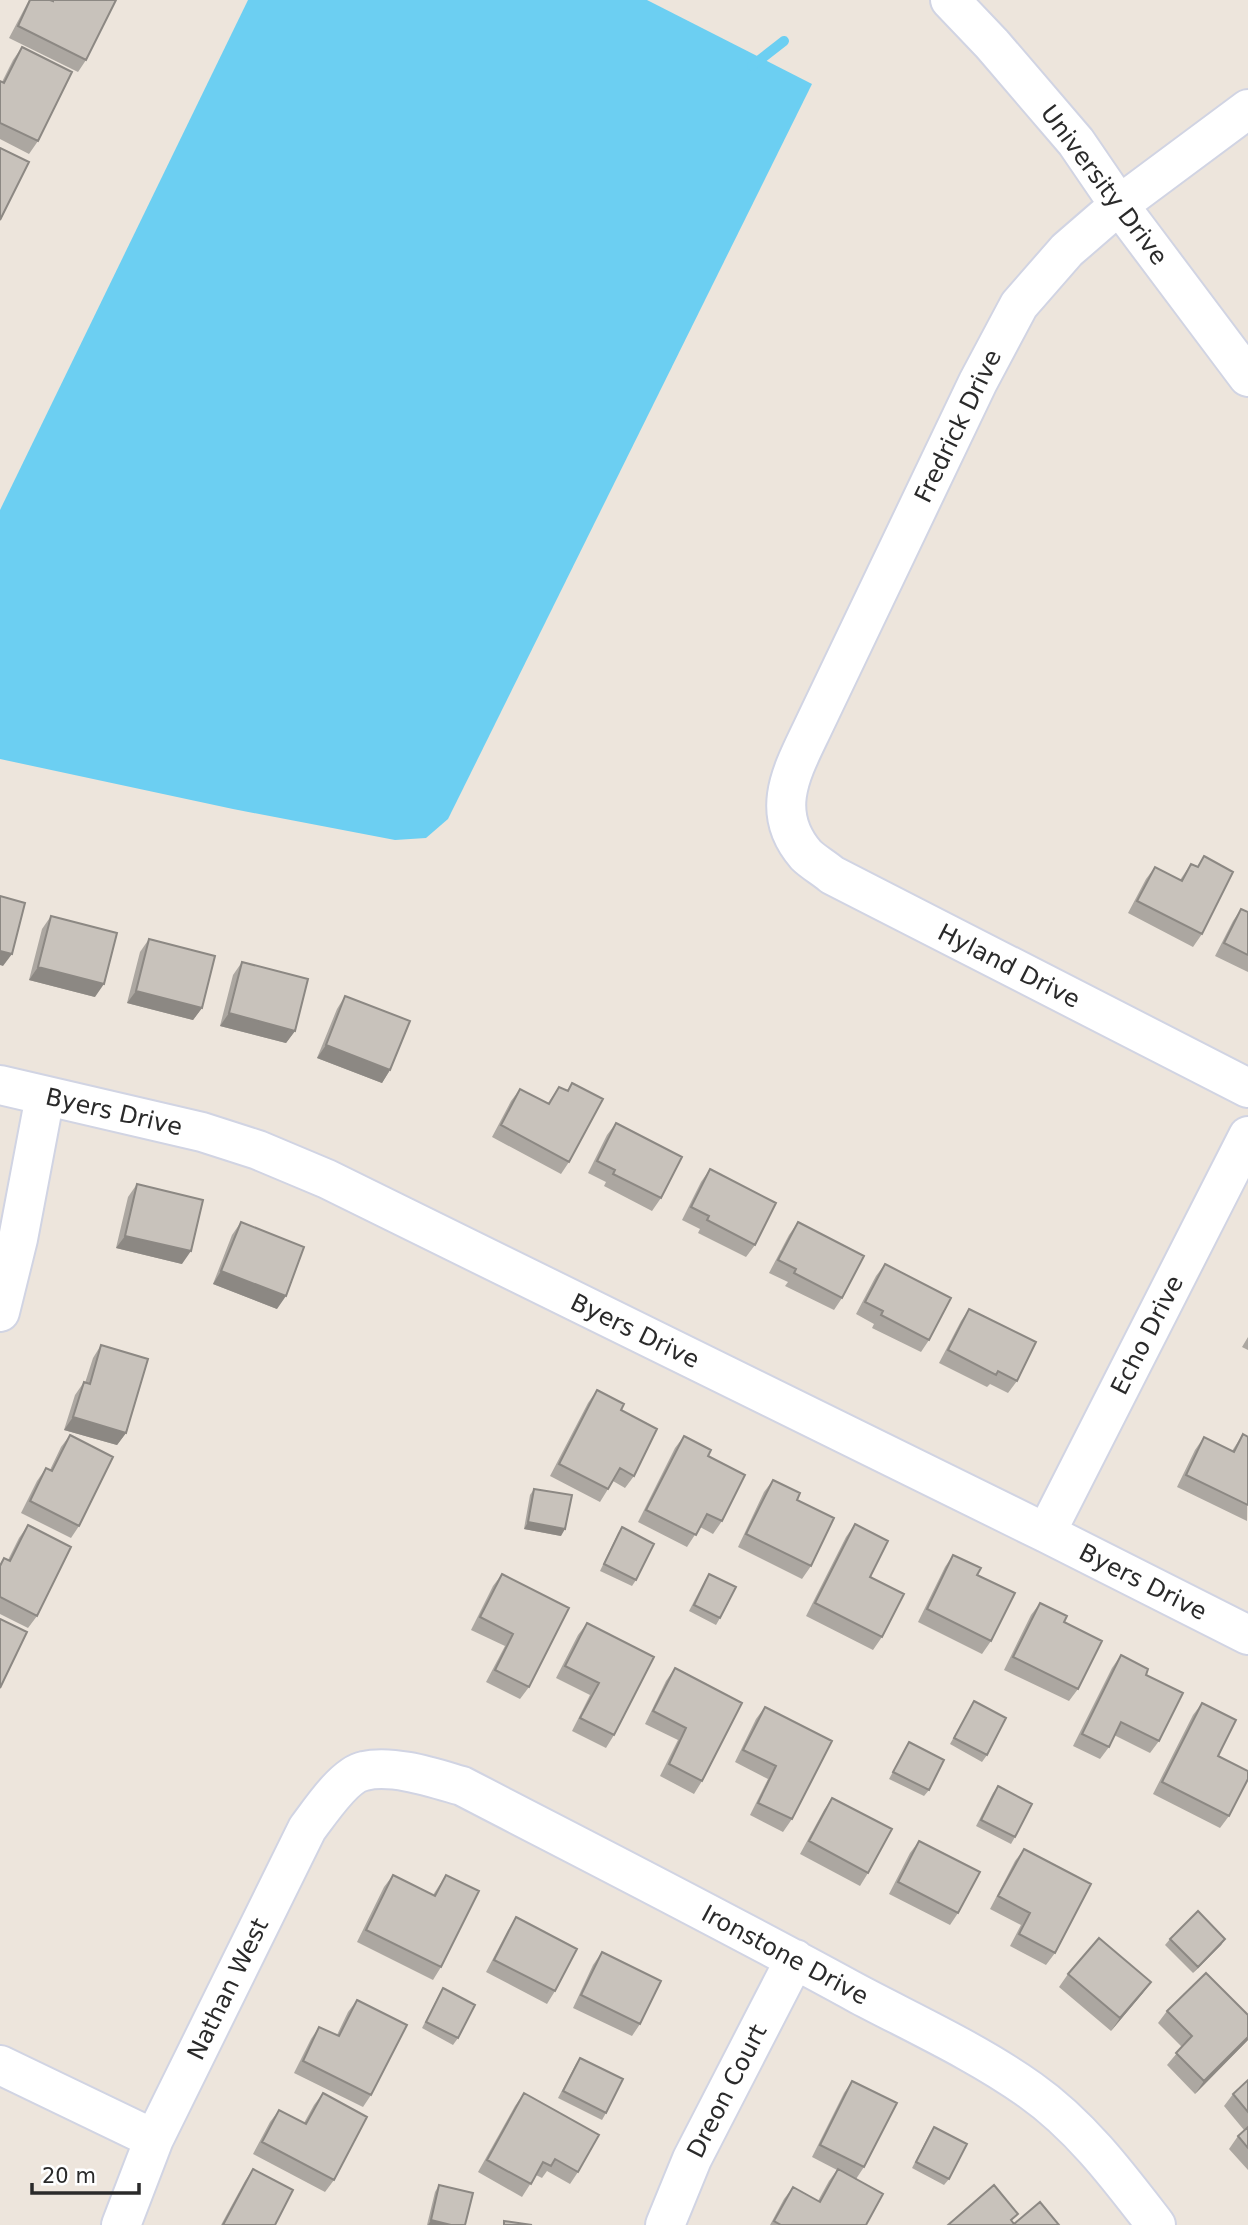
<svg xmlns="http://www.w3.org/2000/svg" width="1248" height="2225" viewBox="0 0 1248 2225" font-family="'DejaVu Sans',sans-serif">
	<rect width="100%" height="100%" fill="#ede5dc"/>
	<path fill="#6ccff2" d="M 248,0 L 647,0 L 812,84 L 448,819 L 426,838 L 395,840 L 233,809 L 0,759 L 0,510 Z"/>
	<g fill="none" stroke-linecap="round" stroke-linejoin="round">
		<path stroke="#6ccff2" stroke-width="10" d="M 752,66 L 784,41"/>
		<defs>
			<path id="minor" d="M 950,0 L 992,44 L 1076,142 L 1119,205 L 1248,377
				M 1248,109 L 1119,205 L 1067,250 L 1019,305 L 978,382 L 815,723 C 794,768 767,810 806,855 C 813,862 824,868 832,875 L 1248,1088
				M 0,1085 L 202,1132 L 258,1150 L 327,1179 L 1046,1533 L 1248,1635
				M 0,1312 L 18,1239 L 45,1096
				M 1046,1533 L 1248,1136
				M 0,2065 L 154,2139
				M 121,2225 L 154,2139 L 307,1829 C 319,1813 344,1775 364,1771 C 393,1764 434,1778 462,1786 C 595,1855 729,1923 860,1995 C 917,2025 978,2053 1030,2090 C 1081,2126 1119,2177 1156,2225
				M 665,2225 L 692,2159 L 795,1959"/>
		</defs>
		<use href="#minor" stroke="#d1d4e3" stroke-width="42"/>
		<use href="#minor" stroke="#fff" stroke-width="38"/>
	</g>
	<path fill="#aca7a1" d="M 29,0 L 116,0 L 86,60 L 78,72 L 9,38 Z
		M 22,47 L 38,141 L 29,154 L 0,139 L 0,81 L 2,82 L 13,60 Z
		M 1204,856 L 1202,934 L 1193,947 L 1128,913 L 1146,879 L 1155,867 L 1180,880 L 1191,864 L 1197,867 Z
		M 1241,909 L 1248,912 L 1248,972 L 1215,956 L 1233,921 Z
		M 51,916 L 95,997 L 29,980 L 42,929 Z
		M 149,939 L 202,1008 L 193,1020 L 127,1003 L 140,952 Z
		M 242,962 L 295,1031 L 286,1043 L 220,1026 L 233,975 Z
		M 345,996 L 390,1070 L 382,1083 L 317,1058 L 337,1009 Z
		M 572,1083 L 569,1162 L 561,1174 L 492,1137 L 511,1101 L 520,1089 L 548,1103 L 559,1087 L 567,1091 Z
		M 616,1123 L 661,1198 L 652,1211 L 604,1186 L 606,1182 L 588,1173 L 607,1135 Z
		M 710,1169 L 755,1245 L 746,1257 L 698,1233 L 700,1229 L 682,1220 L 701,1182 Z
		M 137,1184 L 182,1264 L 116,1248 L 128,1197 Z
		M 241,1222 L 277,1309 L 213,1284 L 232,1235 Z
		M 798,1222 L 842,1298 L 834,1310 L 785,1286 L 788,1282 L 769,1273 L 789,1235 Z
		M 885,1264 L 929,1340 L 921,1352 L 872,1328 L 874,1324 L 856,1314 L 876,1276 Z
		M 969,1309 L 1017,1381 L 1008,1393 L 990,1384 L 987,1387 L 939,1363 L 961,1321 Z
		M 1248,1337 L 1248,1350 L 1242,1347 Z
		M 101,1345 L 126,1433 L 117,1445 L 64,1430 L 75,1395 L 84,1382 L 85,1383 L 93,1358 Z
		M 597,1390 L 621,1410 L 634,1476 L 625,1488 L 613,1481 L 600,1502 L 550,1476 L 588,1403 Z
		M 1243,1434 L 1248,1437 L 1247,1521 L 1177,1487 L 1195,1450 L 1204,1437 L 1232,1451 Z
		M 70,1435 L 79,1526 L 71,1538 L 21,1513 L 37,1481 L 46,1468 L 50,1470 L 61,1447 Z
		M 684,1436 L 708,1456 L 722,1521 L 713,1534 L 700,1527 L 687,1547 L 638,1522 L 675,1448 Z
		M 773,1480 L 797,1500 L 811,1566 L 802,1579 L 738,1547 L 764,1492 Z
		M 534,1489 L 561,1536 L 524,1529 L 530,1495 Z
		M 855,1524 L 870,1577 L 882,1637 L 873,1650 L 806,1616 L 846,1537 Z
		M 28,1525 L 37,1616 L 28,1628 L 0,1614 L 0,1564 L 4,1558 L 8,1560 L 19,1538 Z
		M 622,1527 L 636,1580 L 632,1586 L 600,1571 L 618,1533 Z
		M 953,1555 L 977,1575 L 991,1641 L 982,1654 L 918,1622 L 945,1567 Z
		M 502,1574 L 529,1687 L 520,1699 L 486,1682 L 505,1646 L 471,1630 L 493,1586 Z
		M 709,1574 L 720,1618 L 716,1625 L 689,1611 L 705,1580 Z
		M 1040,1603 L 1064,1622 L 1078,1689 L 1069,1701 L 1004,1670 L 1031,1615 Z
		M 587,1623 L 614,1735 L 606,1748 L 572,1731 L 590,1695 L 556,1678 L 578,1635 Z
		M 1121,1655 L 1146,1675 L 1159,1741 L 1150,1753 L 1114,1735 L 1109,1747 L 1100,1759 L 1073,1746 L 1112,1668 Z
		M 675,1668 L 702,1781 L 694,1794 L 660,1776 L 678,1740 L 645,1724 L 666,1681 Z
		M 974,1701 L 987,1755 L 982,1762 L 950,1744 Z
		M 1202,1703 L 1218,1756 L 1229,1816 L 1220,1828 L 1153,1794 L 1193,1715 Z
		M 765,1707 L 792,1819 L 783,1832 L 750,1815 L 768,1779 L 735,1762 L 756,1719 Z
		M 909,1742 L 929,1790 L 924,1796 L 889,1779 Z
		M 998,1786 L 1015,1837 L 1011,1844 L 976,1826 L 993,1793 Z
		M 832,1798 L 868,1873 L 860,1886 L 800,1854 L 824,1810 Z
		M 919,1841 L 958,1913 L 950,1925 L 889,1894 L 910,1853 Z
		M 1024,1849 L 1055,1953 L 1046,1965 L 1010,1946 L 1021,1925 L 990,1909 L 1015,1861 Z
		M 393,1875 L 433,1895 L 446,1875 L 441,1967 L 433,1980 L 357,1942 L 384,1887 Z
		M 516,1917 L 555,1991 L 547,2004 L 486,1972 L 508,1930 Z
		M 1170,1939 L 1225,1939 L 1221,1945 L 1193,1973 L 1165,1945 Z
		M 602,1952 L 640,2024 L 632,2036 L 573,2008 L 593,1965 Z
		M 1068,1974 L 1151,1982 L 1142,1994 L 1111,2031 L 1059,1987 Z
		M 443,1988 L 458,2038 L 453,2045 L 422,2028 L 439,1995 Z
		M 357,2000 L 371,2095 L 363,2107 L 294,2073 L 311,2039 L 319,2027 L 337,2035 L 348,2012 Z
		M 1167,2011 L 1248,2040 L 1195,2094 L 1167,2065 L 1182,2047 L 1158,2023 Z
		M 580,2058 L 606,2113 L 602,2120 L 558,2098 L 576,2064 Z
		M 1248,2080 L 1248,2170 L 1229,2149 L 1238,2136 L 1244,2130 L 1224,2106 L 1233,2094 Z
		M 852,2081 L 864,2167 L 856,2179 L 866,2225 L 770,2225 L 784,2199 L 793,2187 L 818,2201 L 829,2181 L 837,2170 L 812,2157 L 844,2093 Z
		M 323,2093 L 334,2180 L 325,2192 L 253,2154 L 270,2122 L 279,2110 L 304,2123 L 314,2105 Z
		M 524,2093 L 578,2172 L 570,2184 L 547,2171 L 542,2178 L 536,2175 L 522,2197 L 478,2172 L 515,2106 Z
		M 934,2127 L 949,2179 L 944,2185 L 912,2168 L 930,2133 Z
		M 253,2169 L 275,2225 L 221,2225 L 245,2181 Z
		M 439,2185 L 465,2225 L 427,2225 L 435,2192 Z"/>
	<path fill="#8c8883" d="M 0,951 L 12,954 L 3,966 L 0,965 Z
		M 38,967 L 104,984 L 95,997 L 29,980 Z
		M 136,991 L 202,1008 L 193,1020 L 127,1003 Z
		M 229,1013 L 295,1031 L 286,1043 L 220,1026 Z
		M 326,1045 L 390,1070 L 382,1083 L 317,1058 Z
		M 125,1236 L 191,1251 L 182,1264 L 116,1248 Z
		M 221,1271 L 286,1296 L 277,1309 L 213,1284 Z
		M 73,1417 L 126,1433 L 117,1445 L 64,1430 Z
		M 528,1522 L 565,1529 L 561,1536 L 524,1529 Z
		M 1225,1939 L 1221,1945 L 1193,1973 L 1198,1967 Z
		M 1151,1982 L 1142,1994 L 1111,2031 L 1120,2018 Z
		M 1248,2037 L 1248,2040 L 1195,2094 L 1204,2081 Z
		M 431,2220 L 451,2225 L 428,2225 Z"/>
	<path fill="#c8c2bb" stroke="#8c8883" stroke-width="2" d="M 30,0 L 50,0 L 53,1 L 53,0 L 116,0 L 86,60 L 18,26 Z
		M 22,47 L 72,72 L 38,141 L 0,123 L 0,81 L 4,83 Z
		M 0,148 L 29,162 L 0,220 Z
		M 1204,856 L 1233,872 L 1202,934 L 1137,901 L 1155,867 L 1182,881 L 1191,864 L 1198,867 Z
		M 0,896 L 25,903 L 12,954 L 0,951 Z
		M 1241,909 L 1248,912 L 1248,955 L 1224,943 Z
		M 51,916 L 117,933 L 104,984 L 38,967 Z
		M 149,939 L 215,956 L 202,1008 L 136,991 Z
		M 242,962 L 308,979 L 295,1031 L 229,1013 Z
		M 345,996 L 410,1021 L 390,1070 L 326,1045 Z
		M 572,1083 L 603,1099 L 569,1162 L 501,1125 L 520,1089 L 549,1104 L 559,1087 L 568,1091 Z
		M 616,1123 L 682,1157 L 661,1198 L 613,1174 L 615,1170 L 597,1161 Z
		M 710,1169 L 776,1203 L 755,1245 L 707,1220 L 709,1216 L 691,1207 Z
		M 137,1184 L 203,1200 L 191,1251 L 125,1236 Z
		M 241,1222 L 304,1247 L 286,1296 L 221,1271 Z
		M 798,1222 L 864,1256 L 842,1298 L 794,1273 L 796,1269 L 778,1260 Z
		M 885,1264 L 951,1298 L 929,1340 L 881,1315 L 883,1311 L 865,1302 Z
		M 969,1309 L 1036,1342 L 1017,1381 L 998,1371 L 996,1375 L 948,1350 Z
		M 101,1345 L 148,1359 L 126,1433 L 73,1417 L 84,1382 L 90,1384 Z
		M 597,1390 L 624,1404 L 621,1410 L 657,1429 L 634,1476 L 620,1468 L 608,1489 L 559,1464 Z
		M 1243,1434 L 1248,1437 L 1248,1505 L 1186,1475 L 1204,1437 L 1234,1452 Z
		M 70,1435 L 113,1457 L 79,1526 L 30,1501 L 46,1468 L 52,1471 Z
		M 684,1436 L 711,1450 L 708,1456 L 745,1475 L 722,1521 L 707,1514 L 696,1535 L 646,1510 Z
		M 773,1480 L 800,1493 L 797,1500 L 834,1518 L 811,1566 L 746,1534 Z
		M 534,1489 L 572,1495 L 565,1529 L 528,1522 Z
		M 855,1524 L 888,1541 L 870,1577 L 904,1594 L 882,1637 L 815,1603 Z
		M 28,1525 L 71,1547 L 37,1616 L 0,1597 L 0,1566 L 4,1558 L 10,1561 Z
		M 622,1527 L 654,1544 L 636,1580 L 604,1564 Z
		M 953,1555 L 981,1568 L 977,1575 L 1015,1593 L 991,1641 L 927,1609 Z
		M 502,1574 L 569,1608 L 529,1687 L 495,1670 L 513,1634 L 480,1617 Z
		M 709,1574 L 736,1587 L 720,1618 L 694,1605 Z
		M 1040,1603 L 1067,1616 L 1064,1622 L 1102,1641 L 1078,1689 L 1013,1657 Z
		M 0,1619 L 27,1632 L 0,1688 Z
		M 587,1623 L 654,1657 L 614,1735 L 580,1718 L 599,1683 L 565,1666 Z
		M 1121,1655 L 1148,1669 L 1146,1675 L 1183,1693 L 1159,1741 L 1121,1722 L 1109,1747 L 1082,1734 Z
		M 675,1668 L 742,1703 L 702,1781 L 669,1764 L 686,1728 L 653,1711 Z
		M 974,1701 L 1006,1718 L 987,1755 L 954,1738 Z
		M 1202,1703 L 1236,1720 L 1218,1756 L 1248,1771 L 1248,1779 L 1229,1816 L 1162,1782 Z
		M 765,1707 L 832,1741 L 792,1819 L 758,1803 L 776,1766 L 743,1750 Z
		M 909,1742 L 944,1760 L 929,1790 L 893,1772 Z
		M 998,1786 L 1032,1804 L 1015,1837 L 981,1820 Z
		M 832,1798 L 892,1829 L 868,1873 L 809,1841 Z
		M 919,1841 L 980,1872 L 958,1913 L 898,1882 Z
		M 1024,1849 L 1091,1884 L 1055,1953 L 1019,1934 L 1030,1913 L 998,1896 Z
		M 393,1875 L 435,1896 L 446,1875 L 479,1891 L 441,1967 L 366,1930 Z
		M 1198,1911 L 1225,1939 L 1198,1967 L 1170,1939 Z
		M 516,1917 L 577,1949 L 555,1991 L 494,1960 Z
		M 1099,1938 L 1151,1982 L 1120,2018 L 1068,1974 Z
		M 602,1952 L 661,1981 L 640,2024 L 581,1995 Z
		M 1206,1973 L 1248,2015 L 1248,2037 L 1204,2081 L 1176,2053 L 1192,2036 L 1167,2011 Z
		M 443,1988 L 475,2005 L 458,2038 L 426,2022 Z
		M 357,2000 L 407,2025 L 371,2095 L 303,2061 L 319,2027 L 339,2036 Z
		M 580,2058 L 623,2079 L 606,2113 L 563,2091 Z
		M 1248,2080 L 1248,2112 L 1233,2094 Z
		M 852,2081 L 897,2103 L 864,2167 L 820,2145 Z
		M 323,2093 L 367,2117 L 334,2180 L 262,2142 L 279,2110 L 306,2124 Z
		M 524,2093 L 599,2135 L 578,2172 L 555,2159 L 551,2166 L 543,2162 L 531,2184 L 487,2160 Z
		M 934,2127 L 967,2144 L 949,2179 L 916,2162 Z
		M 1248,2127 L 1248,2148 L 1238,2136 Z
		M 253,2169 L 293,2190 L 275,2225 L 223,2225 Z
		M 838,2169 L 883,2194 L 866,2225 L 781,2225 L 774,2221 L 793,2187 L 820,2202 Z
		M 439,2185 L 473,2193 L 465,2225 L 451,2225 L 431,2220 Z
		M 994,2185 L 1018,2214 L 1011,2220 L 1014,2224 L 1040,2202 L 1059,2225 L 948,2225 Z
		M 504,2221 L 532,2225 L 504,2225 Z"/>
	<g text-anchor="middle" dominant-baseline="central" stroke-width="5" stroke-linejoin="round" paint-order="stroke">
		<g font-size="24" fill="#2a2a2a" stroke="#fff">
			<text transform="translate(1104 185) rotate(53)">University Drive</text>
			<text transform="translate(958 426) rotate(-64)">Fredrick Drive</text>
			<text transform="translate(1009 966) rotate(27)">Hyland Drive</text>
			<text transform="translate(114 1112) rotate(13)">Byers Drive</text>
			<text transform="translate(635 1331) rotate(26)">Byers Drive</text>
			<text transform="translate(1147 1335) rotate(-63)">Echo Drive</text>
			<text transform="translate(1143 1582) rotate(27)">Byers Drive</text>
			<text transform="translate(785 1955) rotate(28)">Ironstone Drive</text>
			<text transform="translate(228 1989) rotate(-64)">Nathan West</text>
			<text transform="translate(727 2091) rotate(-63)">Dreon Court</text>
		</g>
	</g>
	<path d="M32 2183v10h107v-10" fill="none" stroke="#2a2a2a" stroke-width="3.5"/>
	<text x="42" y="2183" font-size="21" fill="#2a2a2a" stroke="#ffffff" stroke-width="5" paint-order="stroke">20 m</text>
</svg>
